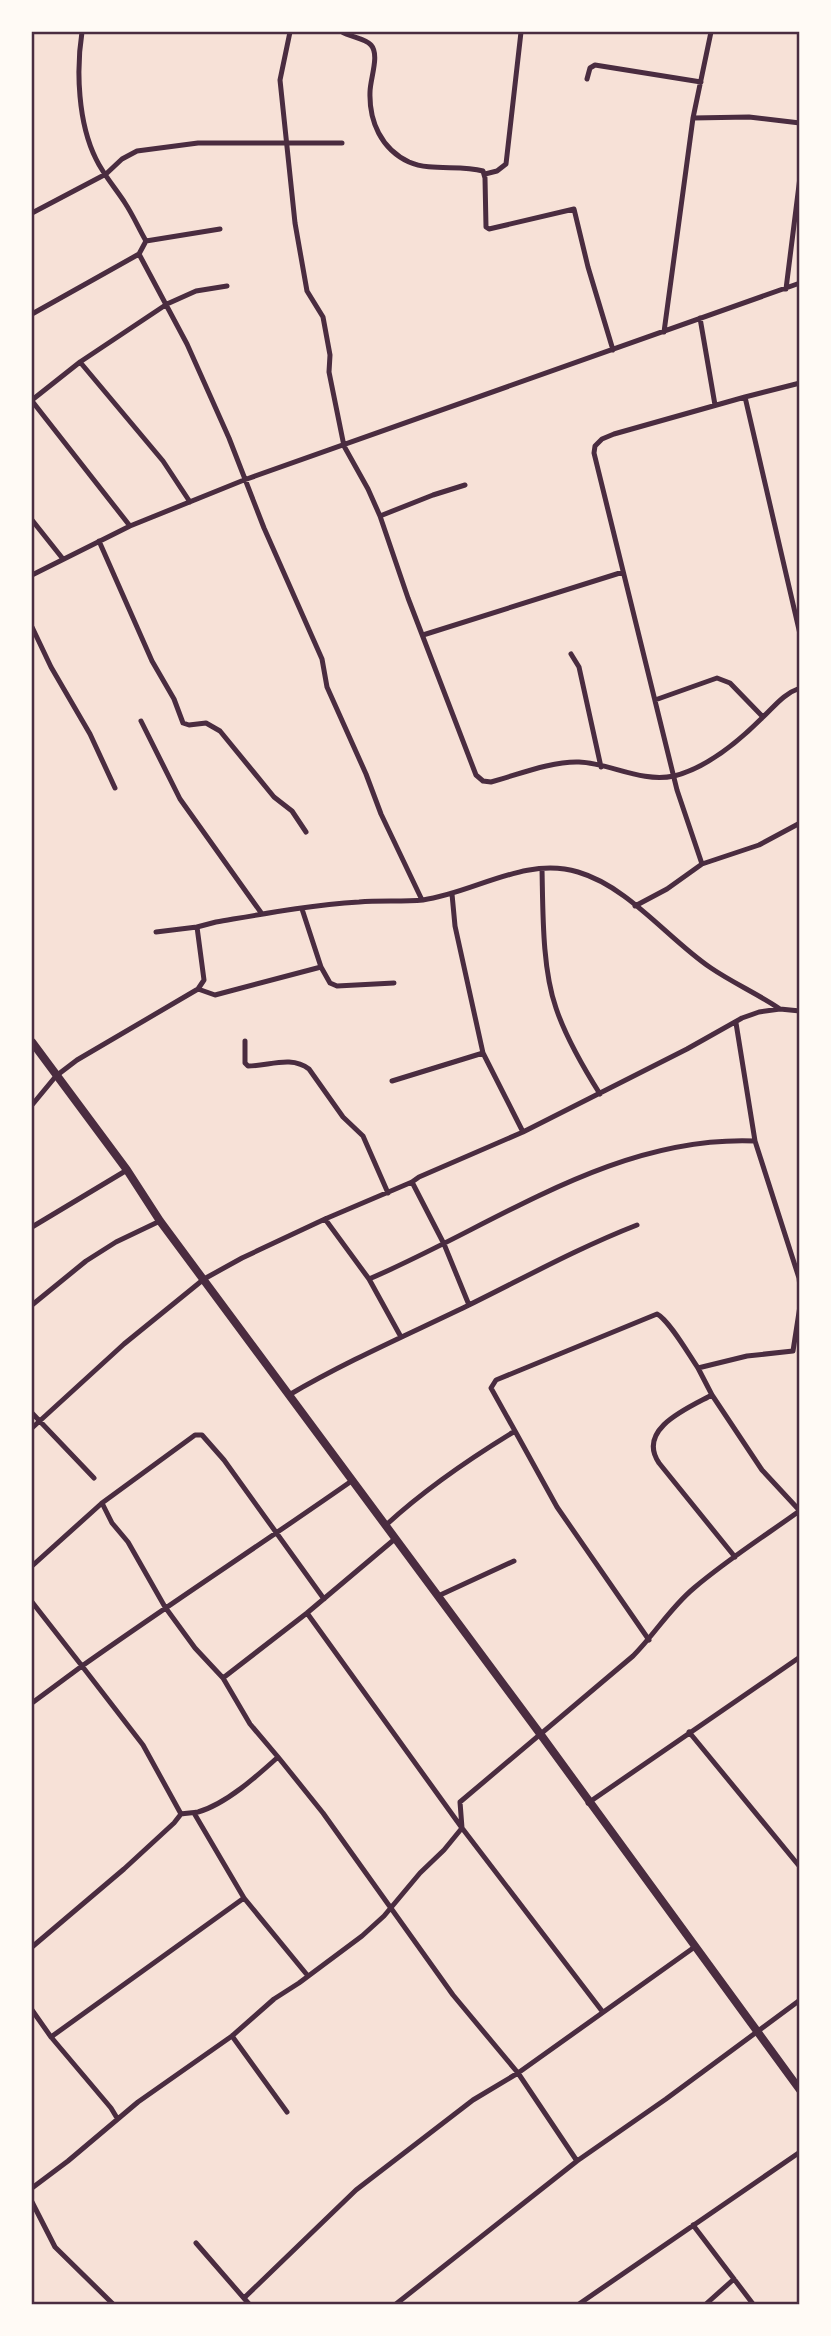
<svg xmlns="http://www.w3.org/2000/svg" width="831" height="2336" viewBox="0 0 831 2336" font-family="Merriweather,serif">
	<rect width="100%" height="100%" fill="#f7e1d7"/>
	<g fill="none" stroke-linecap="round" stroke-linejoin="round">
		<path stroke="#4a2c40" stroke-width="5" d="M 82,32 C 76,70 78,123 96,159 C 103,174 116,189 125,203 C 133,215 139,229 146,241 L 139,254 L 187,344 L 229,438 L 264,528 L 322,659 L 327,687 L 366,774 L 381,814 L 422,900
			M 290,32 L 280,80 L 295,223 L 307,291 L 323,317 L 330,355 L 329,372 L 344,446 L 368,489 L 380,516 L 408,598 L 476,775 L 483,781 L 491,782 C 517,775 552,761 579,762 C 610,763 641,783 674,776 C 706,768 739,741 762,718 C 775,706 783,694 800,688
			M 342,32 C 350,37 365,38 371,45 C 380,55 370,79 370,92 C 369,121 381,149 409,162 C 432,172 460,164 483,171 L 485,178 L 486,227 L 489,229 L 574,209 L 588,267 L 613,350
			M 587,79 L 590,68 L 595,65 L 701,82
			M 693,118 L 711,32
			M 485,174 L 497,171 L 506,164 L 521,32
			M 32,213 L 106,174 L 122,159 L 137,151 L 198,143 L 342,143
			M 146,241 L 220,229
			M 786,289 L 800,177
			M 32,314 L 139,254
			M 700,318 L 715,405
			M 664,332 L 693,118 L 749,117 L 800,123
			M 80,362 L 163,461 L 190,502
			M 745,397 L 800,383
			M 32,400 L 80,362 L 167,304 L 196,291 L 227,286
			M 32,401 L 130,526
			M 380,516 L 433,495 L 465,485
			M 32,520 L 63,559
			M 99,541 L 152,661 L 174,699 L 183,723 L 189,725 L 206,723 L 220,731 L 274,797 L 292,811 L 306,832
			M 32,575 L 130,526 L 244,480 L 800,283
			M 32,627 L 51,667 L 90,734 L 115,788
			M 423,635 L 623,572
			M 571,654 L 579,667 L 601,767
			M 655,700 L 717,678 L 730,683 L 763,717
			M 141,721 L 180,799 L 262,914
			M 702,864 L 677,790 L 594,453 L 595,446 L 602,439 L 614,434 L 745,397 L 800,634
			M 542,869 C 543,911 542,968 556,1008 C 566,1038 583,1067 600,1094
			M 452,894 L 455,926 L 483,1053 L 523,1132
			M 635,906 L 667,889 L 702,864 L 759,845 L 800,823
			M 302,909 L 321,967 L 330,983 L 337,986 L 394,983
			M 156,932 L 197,927
			M 198,989 L 215,995 L 321,967
			M 245,1041 L 245,1063 L 248,1066 C 269,1066 291,1055 309,1069 L 343,1117 L 363,1136 L 388,1193
			M 392,1081 L 483,1053
			M 32,1105 L 56,1076 L 77,1060 L 198,989 L 204,980 L 197,927 L 216,922 C 263,914 311,905 359,902 C 380,900 402,902 423,900 C 474,893 525,856 578,872 C 629,887 668,939 711,968 C 733,983 758,994 780,1009
			M 755,1141 L 799,1278 L 800,1287
			M 412,1182 L 444,1244 L 469,1305
			M 325,1219 L 369,1279 C 494,1226 613,1135 755,1141 L 736,1023
			M 32,1227 L 127,1170
			M 369,1279 L 401,1337
			M 32,1305 L 86,1261 L 116,1242 L 160,1221
			M 698,1368 L 712,1395 L 762,1470 L 800,1511
			M 289,1395 C 347,1361 407,1335 467,1306 C 524,1278 578,1248 637,1225
			M 712,1395 C 688,1408 636,1429 659,1463 L 735,1557
			M 32,1413 L 94,1478
			M 32,1428 L 124,1344 L 204,1279 L 242,1258 L 325,1219 L 412,1182 L 419,1177 L 523,1132 L 687,1049 L 742,1018 L 759,1012 L 780,1009 L 800,1011
			M 515,1431 L 557,1507 L 649,1640
			M 102,1503 L 112,1523 L 128,1542 L 165,1607 L 195,1648 L 223,1678 L 307,1613 L 396,1538
			M 386,1525 C 425,1489 469,1459 515,1431 L 491,1388 L 496,1380 L 657,1314 C 669,1320 689,1355 698,1368 L 747,1356 L 793,1351 L 800,1306
			M 32,1566 L 102,1503 L 195,1435 L 202,1435 L 224,1460 L 324,1599
			M 438,1596 L 514,1561
			M 32,1602 L 82,1666 C 171,1603 263,1543 353,1480
			M 307,1613 L 462,1828 L 602,2011
			M 32,1703 L 82,1666 L 143,1745 L 181,1814 L 174,1823 L 124,1869 L 32,1947
			M 689,1732 L 800,1867
			M 278,1757 L 323,1813 L 453,1995 L 518,2073 L 577,2161
			M 588,1803 L 800,1657
			M 194,1813 L 244,1898 L 308,1976
			M 181,1814 C 187,1813 192,1813 198,1812 C 226,1804 257,1776 278,1757 L 250,1724 L 223,1678
			M 32,2010 L 51,2037 L 111,2108 L 117,2118
			M 232,2036 L 287,2112
			M 51,2037 L 244,1898
			M 32,2188 L 68,2161 L 138,2102 L 232,2036 L 274,1999 L 299,1983 L 362,1936 L 384,1916 L 420,1873 L 444,1850 L 462,1828 L 460,1802 L 633,1656 C 655,1634 670,1608 694,1588 C 727,1560 763,1537 798,1512 L 800,1515
			M 32,2202 L 55,2247 L 113,2304
			M 693,2225 L 753,2304
			M 196,2243 L 249,2304
			M 244,2298 L 356,2190 L 473,2100 L 518,2073 L 696,1946
			M 396,2304 L 577,2161 L 666,2099 L 800,2000
			M 579,2304 L 800,2152
			M 706,2304 L 734,2279"/>
		<path stroke="#4a2c40" stroke-width="8" d="M 32,1042 L 127,1170 L 160,1221 L 541,1735 L 800,2090"/>
	</g>
	<rect width="831" height="2336" fill="none" stroke="#fffaf5" stroke-width="66"/>
	<rect x="33" y="33" width="765" height="2270" fill="none" stroke="#4a2c40" stroke-width="2.5"/>
</svg>
